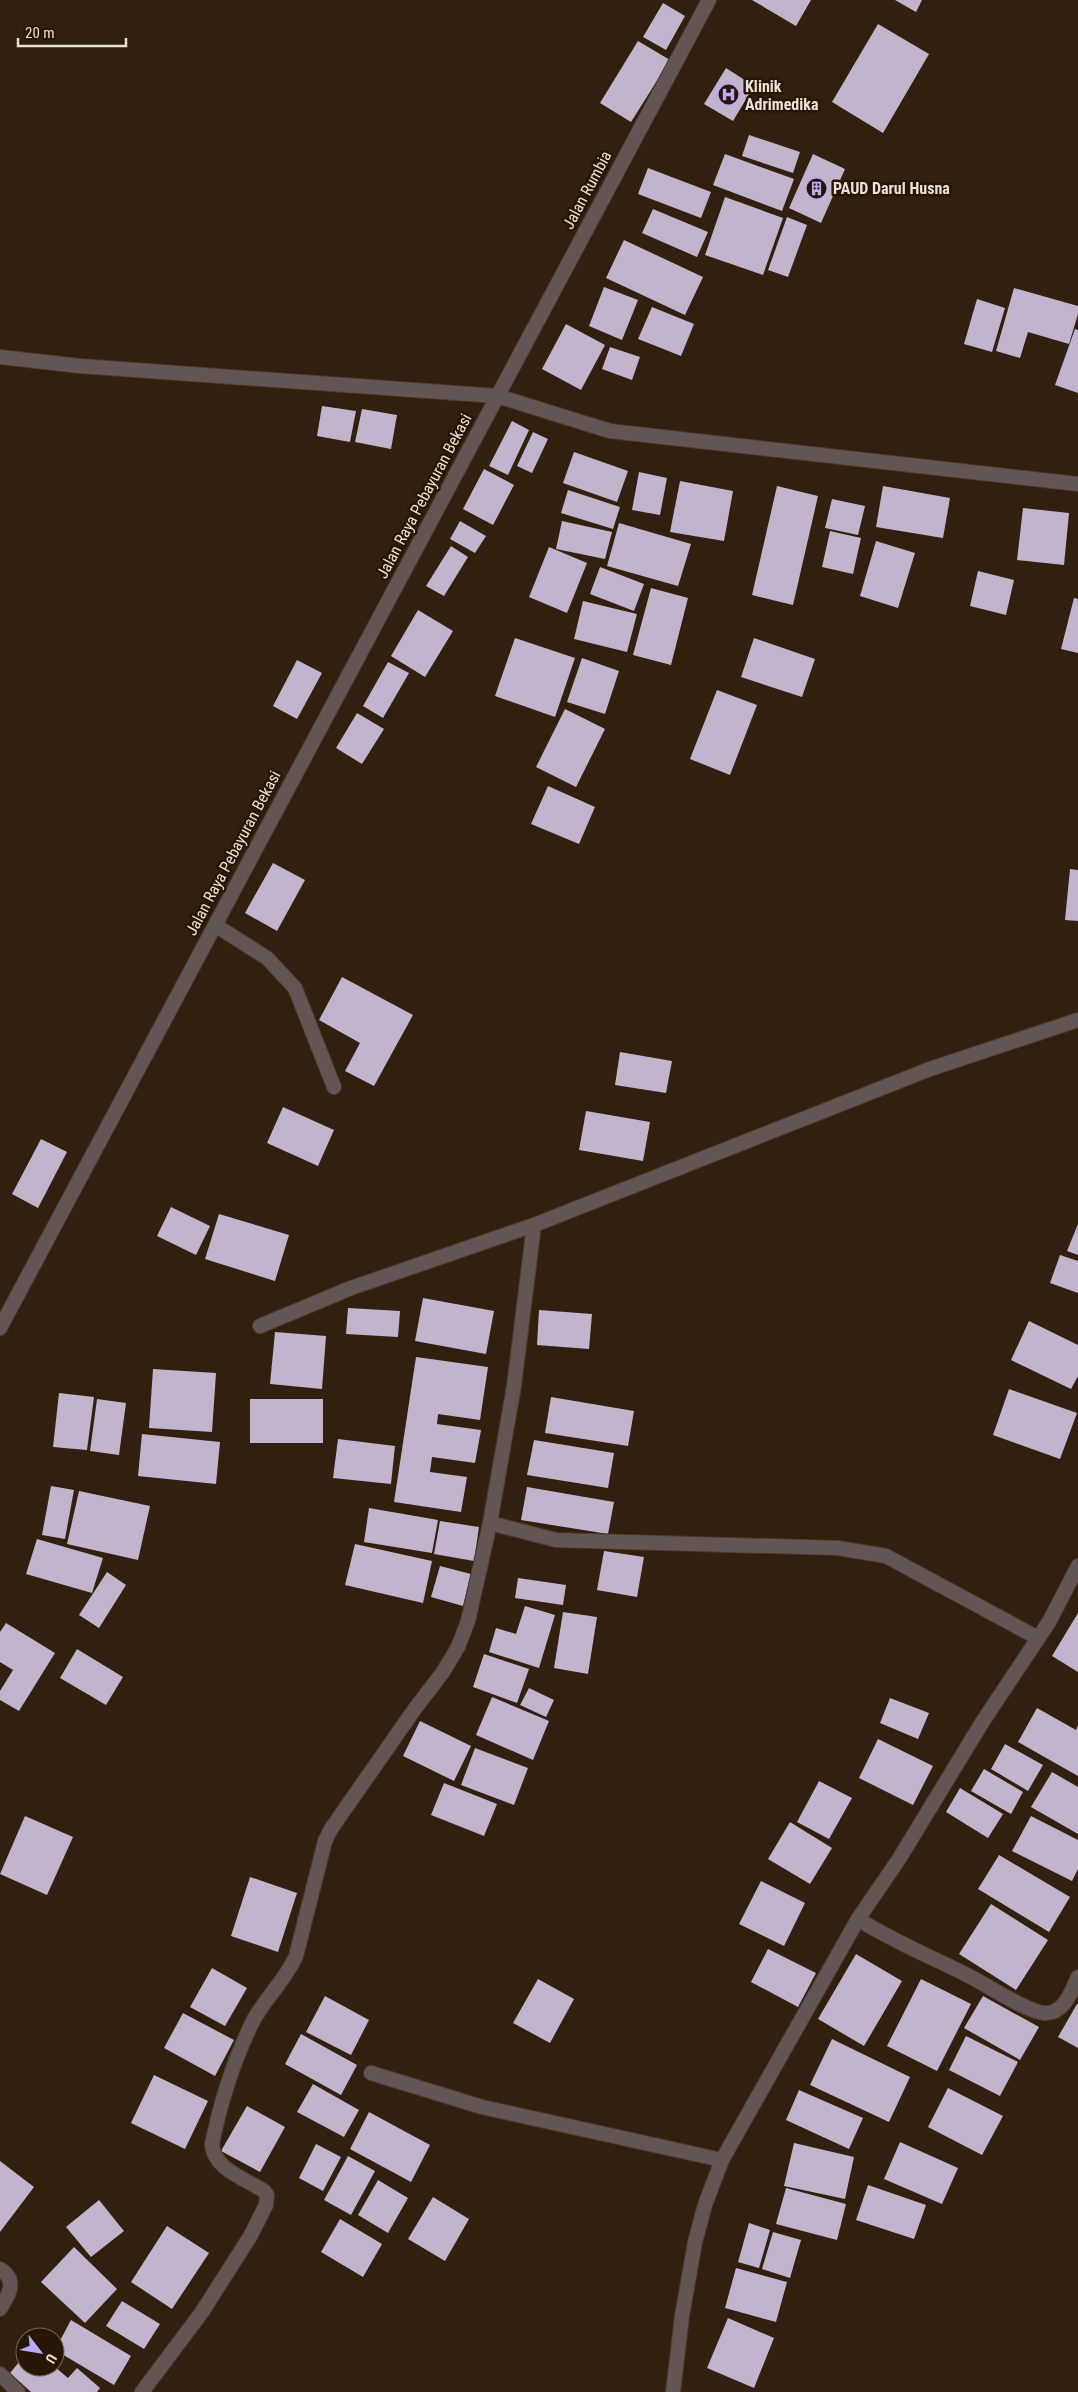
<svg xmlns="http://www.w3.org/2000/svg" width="1078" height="2392" viewBox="0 0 1078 2392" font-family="'Roboto Condensed',sans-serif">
	<rect width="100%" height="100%" fill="#31200f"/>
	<path fill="#c2b4cd" d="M 752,0 L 811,0 L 796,26 Z
		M 895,0 L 922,0 L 916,12 Z
		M 663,3 L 685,16 L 666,50 L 643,37 Z
		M 878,24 L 929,54 L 883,133 L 832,102 Z
		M 638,41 L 670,60 L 631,122 L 600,103 Z
		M 726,68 L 754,86 L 733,121 L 704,104 Z
		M 749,135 L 800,152 L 793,173 L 742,156 Z
		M 725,154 L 794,179 L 782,211 L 713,185 Z
		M 813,154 L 845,169 L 821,223 L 789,208 Z
		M 648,168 L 711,192 L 701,218 L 638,194 Z
		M 725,197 L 783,218 L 763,275 L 705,255 Z
		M 653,209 L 708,232 L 697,257 L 642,233 Z
		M 787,217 L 807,225 L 788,277 L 768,270 Z
		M 624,240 L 703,277 L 685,315 L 606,278 Z
		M 604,287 L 638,300 L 622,340 L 589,326 Z
		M 1014,288 L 1078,306 L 1078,314 L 1069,344 L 1028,332 L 1020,358 L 996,351 Z
		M 977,299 L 1005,308 L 992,352 L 964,344 Z
		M 652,307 L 694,324 L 681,356 L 638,339 Z
		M 566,324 L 605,345 L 581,390 L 542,369 Z
		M 1075,329 L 1078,330 L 1078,393 L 1055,385 Z
		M 610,347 L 640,357 L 632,380 L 602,369 Z
		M 322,406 L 356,411 L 350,442 L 317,436 Z
		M 362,409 L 397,415 L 391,449 L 355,442 Z
		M 512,421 L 529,430 L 508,475 L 489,466 Z
		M 533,432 L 548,439 L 532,473 L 517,466 Z
		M 574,452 L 628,471 L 617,502 L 563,483 Z
		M 484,469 L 514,485 L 493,525 L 463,509 Z
		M 639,472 L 667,478 L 660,515 L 632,510 Z
		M 680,481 L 733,491 L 724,541 L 670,532 Z
		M 777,486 L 818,496 L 793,605 L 752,595 Z
		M 883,486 L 950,498 L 943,538 L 876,527 Z
		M 568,490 L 620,507 L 613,529 L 561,513 Z
		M 832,499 L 865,506 L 858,535 L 825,528 Z
		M 1023,508 L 1069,513 L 1064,565 L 1017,560 Z
		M 460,521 L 486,536 L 475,553 L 450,539 Z
		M 562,521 L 612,532 L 605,559 L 556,549 Z
		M 619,523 L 691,544 L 678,586 L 607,566 Z
		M 830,531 L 861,538 L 853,574 L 822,567 Z
		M 876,541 L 915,553 L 898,608 L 860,596 Z
		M 451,546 L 468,557 L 444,596 L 426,586 Z
		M 549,547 L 587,563 L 567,613 L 529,597 Z
		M 600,567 L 644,584 L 634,611 L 590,594 Z
		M 978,571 L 1014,580 L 1006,615 L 970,606 Z
		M 651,588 L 688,598 L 671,665 L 633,655 Z
		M 1074,598 L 1078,599 L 1078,653 L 1061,649 Z
		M 583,601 L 637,614 L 627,652 L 574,639 Z
		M 418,610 L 453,631 L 425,677 L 391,656 Z
		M 515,638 L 575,658 L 555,717 L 495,696 Z
		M 754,638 L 815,659 L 802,697 L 741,677 Z
		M 582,658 L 619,671 L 605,714 L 567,702 Z
		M 297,660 L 322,673 L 297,719 L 273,706 Z
		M 388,662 L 409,673 L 383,718 L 363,706 Z
		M 717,690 L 757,705 L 730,775 L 690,759 Z
		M 565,709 L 605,729 L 576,787 L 536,767 Z
		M 357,713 L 384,729 L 362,764 L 336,748 Z
		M 548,786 L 595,807 L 579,844 L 531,824 Z
		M 273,863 L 305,880 L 277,931 L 245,913 Z
		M 1070,869 L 1078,870 L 1078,921 L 1065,920 Z
		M 342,977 L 413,1015 L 374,1086 L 345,1071 L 360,1043 L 319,1020 Z
		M 620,1052 L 672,1061 L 666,1093 L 615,1085 Z
		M 283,1107 L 334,1130 L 318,1166 L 267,1143 Z
		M 586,1111 L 650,1122 L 643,1161 L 579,1150 Z
		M 41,1139 L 67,1152 L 38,1208 L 12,1194 Z
		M 171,1207 L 210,1226 L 196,1255 L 157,1236 Z
		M 219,1214 L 289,1235 L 275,1281 L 205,1259 Z
		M 1078,1224 L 1078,1255 L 1067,1251 Z
		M 1060,1255 L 1078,1261 L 1078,1293 L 1050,1283 Z
		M 423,1298 L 494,1311 L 486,1354 L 415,1341 Z
		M 348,1308 L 400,1311 L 398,1337 L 346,1334 Z
		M 539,1310 L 592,1314 L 589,1349 L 537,1345 Z
		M 1029,1321 L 1078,1345 L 1078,1376 L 1071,1389 L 1011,1360 Z
		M 275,1332 L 326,1336 L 322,1389 L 270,1384 Z
		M 416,1357 L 488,1367 L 480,1420 L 438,1414 L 437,1424 L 481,1430 L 475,1463 L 432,1457 L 430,1472 L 467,1477 L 461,1512 L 394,1502 Z
		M 153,1369 L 216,1373 L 212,1432 L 149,1428 Z
		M 1009,1389 L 1077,1413 L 1060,1459 L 993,1435 Z
		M 59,1393 L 94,1397 L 87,1450 L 53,1447 Z
		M 551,1397 L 634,1411 L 628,1446 L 545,1433 Z
		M 97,1399 L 126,1403 L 119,1455 L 90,1451 Z
		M 250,1399 L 323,1399 L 323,1443 L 250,1443 Z
		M 142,1434 L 220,1442 L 216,1484 L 138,1476 Z
		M 338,1439 L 395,1446 L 391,1484 L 333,1478 Z
		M 534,1440 L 614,1453 L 608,1488 L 527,1475 Z
		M 51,1486 L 74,1490 L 65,1539 L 42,1535 Z
		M 527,1487 L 614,1502 L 608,1534 L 521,1520 Z
		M 79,1491 L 150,1506 L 138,1560 L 67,1544 Z
		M 369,1508 L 438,1520 L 432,1553 L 364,1542 Z
		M 440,1521 L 479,1527 L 474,1561 L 434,1554 Z
		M 37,1539 L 103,1558 L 92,1593 L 26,1574 Z
		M 355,1544 L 432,1561 L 423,1603 L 345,1585 Z
		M 604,1551 L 644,1557 L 637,1597 L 597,1590 Z
		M 440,1566 L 471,1574 L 463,1606 L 431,1597 Z
		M 107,1572 L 126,1585 L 99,1628 L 79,1615 Z
		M 518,1578 L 566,1585 L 563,1605 L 515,1598 Z
		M 525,1606 L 555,1615 L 539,1668 L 489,1652 L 496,1628 L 516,1634 Z
		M 563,1612 L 597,1617 L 588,1674 L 554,1668 Z
		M 1078,1613 L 1078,1672 L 1052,1656 Z
		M 6,1623 L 55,1653 L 19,1711 L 0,1700 L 0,1691 L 13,1670 L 0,1662 L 0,1632 Z
		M 77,1649 L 123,1677 L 106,1705 L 60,1678 Z
		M 484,1654 L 529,1669 L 517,1703 L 473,1687 Z
		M 529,1688 L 554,1700 L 546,1717 L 520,1705 Z
		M 492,1697 L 549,1721 L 533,1760 L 476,1735 Z
		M 890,1698 L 929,1713 L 918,1739 L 880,1723 Z
		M 1037,1708 L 1076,1730 L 1078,1725 L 1078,1776 L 1018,1742 Z
		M 420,1721 L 471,1746 L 454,1781 L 403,1756 Z
		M 878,1739 L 933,1766 L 913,1805 L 859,1778 Z
		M 1005,1744 L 1043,1765 L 1028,1791 L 991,1769 Z
		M 475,1748 L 528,1768 L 514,1805 L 461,1785 Z
		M 984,1769 L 1023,1792 L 1011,1814 L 971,1791 Z
		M 1052,1772 L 1078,1787 L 1078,1834 L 1031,1807 Z
		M 819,1781 L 852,1798 L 829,1839 L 797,1822 Z
		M 444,1783 L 497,1804 L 484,1836 L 431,1815 Z
		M 960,1788 L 1003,1814 L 988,1838 L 946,1812 Z
		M 25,1816 L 73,1837 L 47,1895 L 0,1874 Z
		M 1031,1816 L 1078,1840 L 1078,1869 L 1072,1881 L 1012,1851 Z
		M 790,1822 L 832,1848 L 810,1884 L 768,1859 Z
		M 999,1855 L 1070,1897 L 1049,1932 L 978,1889 Z
		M 250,1877 L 297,1893 L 278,1952 L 231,1936 Z
		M 761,1881 L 805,1903 L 784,1946 L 739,1924 Z
		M 991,1904 L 1048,1940 L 1016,1990 L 959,1954 Z
		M 768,1949 L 816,1973 L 798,2007 L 751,1982 Z
		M 856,1954 L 902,1981 L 864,2046 L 818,2019 Z
		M 212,1968 L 247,1988 L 225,2026 L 190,2007 Z
		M 538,1979 L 574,1999 L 550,2043 L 513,2023 Z
		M 921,1979 L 971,2004 L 937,2071 L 887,2046 Z
		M 325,1996 L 369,2020 L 351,2055 L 306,2032 Z
		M 983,1996 L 1039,2027 L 1020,2060 L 964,2028 Z
		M 1077,2004 L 1078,2004 L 1078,2048 L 1058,2037 Z
		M 183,2013 L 234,2040 L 215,2076 L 164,2048 Z
		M 301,2034 L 357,2065 L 341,2095 L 285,2064 Z
		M 966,2036 L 1018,2062 L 1000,2096 L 949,2070 Z
		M 832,2039 L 910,2077 L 889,2122 L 810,2085 Z
		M 154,2075 L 208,2101 L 185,2149 L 131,2123 Z
		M 313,2084 L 359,2110 L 344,2137 L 297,2112 Z
		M 948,2088 L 1003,2116 L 982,2155 L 928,2127 Z
		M 799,2090 L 863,2118 L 849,2149 L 786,2120 Z
		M 247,2106 L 285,2127 L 260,2172 L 221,2151 Z
		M 369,2112 L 430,2145 L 411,2182 L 350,2149 Z
		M 900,2142 L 958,2168 L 942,2204 L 884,2179 Z
		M 794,2143 L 854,2157 L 845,2199 L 784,2186 Z
		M 316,2144 L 341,2157 L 323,2191 L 299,2178 Z
		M 348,2156 L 375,2171 L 351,2215 L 324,2200 Z
		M 0,2161 L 34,2187 L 0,2232 Z
		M 378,2180 L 408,2198 L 388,2233 L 358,2215 Z
		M 868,2185 L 926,2205 L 914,2239 L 856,2220 Z
		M 786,2188 L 846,2204 L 837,2240 L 776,2224 Z
		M 433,2197 L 469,2219 L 445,2261 L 408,2239 Z
		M 99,2200 L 124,2231 L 91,2257 L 66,2227 Z
		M 340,2219 L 382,2244 L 363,2277 L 321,2252 Z
		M 749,2223 L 770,2230 L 759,2268 L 738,2262 Z
		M 167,2226 L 209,2253 L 172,2309 L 131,2282 Z
		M 773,2232 L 801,2240 L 790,2278 L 762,2269 Z
		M 74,2247 L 117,2289 L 85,2323 L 41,2282 Z
		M 736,2268 L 787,2282 L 776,2322 L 725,2308 Z
		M 122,2301 L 160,2324 L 144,2349 L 106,2326 Z
		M 728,2318 L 774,2338 L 754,2388 L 707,2368 Z
		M 71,2320 L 131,2356 L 114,2385 L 55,2350 Z
		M 25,2355 L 25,2367 L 55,2367 L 68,2378 L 77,2368 L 100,2388 L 97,2392 L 31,2392 L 10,2373 Z"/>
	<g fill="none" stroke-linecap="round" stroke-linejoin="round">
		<defs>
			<path id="service" d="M 215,925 L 267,958 L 295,988 L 334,1087"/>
			<path id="minor" d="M 0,357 L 80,366 L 497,396 L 610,431 L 1078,484
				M 260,1326 L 351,1288 L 534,1225 L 930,1069 L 1078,1020
				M 0,1328 L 709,0
				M 490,1523 L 556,1540 L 838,1548 L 886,1556 L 1038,1638
				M 858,1919 C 894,1942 932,1957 969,1976 C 987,1985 1027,2012 1044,2013 C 1064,2015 1072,1990 1078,1977
				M 371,2073 L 482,2107 L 722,2160
				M 0,2269 C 18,2280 9,2295 0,2309
				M 0,2374 L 18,2392
				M 142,2392 L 202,2312 L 251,2235 L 266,2205 L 267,2195 L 264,2191 C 246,2179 213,2169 212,2144 C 220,2104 234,2060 252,2023 C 264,1999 285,1981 296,1956 L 325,1841 L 331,1829 L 414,1710 L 443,1672 L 458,1647 L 468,1621 L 490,1523 L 514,1386 L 534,1225
				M 673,2392 L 682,2316 L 695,2242 L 705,2205 L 722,2160 L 858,1919 L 899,1859 L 983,1721 L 1049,1622 L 1078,1566"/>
		</defs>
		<use href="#service" stroke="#4b3b2b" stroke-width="16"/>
		<use href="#minor" stroke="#4b3b2b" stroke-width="16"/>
		<use href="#service" stroke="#625554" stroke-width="14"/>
		<use href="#minor" stroke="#625554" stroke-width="14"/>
	</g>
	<defs>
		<symbol id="hospital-ring" viewBox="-11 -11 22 22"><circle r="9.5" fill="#271606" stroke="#bbaaf6" stroke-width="1.5"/><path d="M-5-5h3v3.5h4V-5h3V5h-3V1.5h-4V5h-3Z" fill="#bbaaf6"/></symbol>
		<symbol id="building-ring" viewBox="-11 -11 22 22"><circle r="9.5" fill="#271606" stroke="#bbaaf6" stroke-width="1.5"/><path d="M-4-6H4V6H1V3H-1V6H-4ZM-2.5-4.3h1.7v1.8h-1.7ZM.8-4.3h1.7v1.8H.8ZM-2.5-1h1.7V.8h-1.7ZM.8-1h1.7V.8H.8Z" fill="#bbaaf6"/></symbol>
	</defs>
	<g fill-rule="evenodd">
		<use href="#hospital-ring" x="716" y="82" width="25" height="25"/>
		<use href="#building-ring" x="804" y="176" width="25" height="25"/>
	</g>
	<g text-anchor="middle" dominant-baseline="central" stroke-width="5" stroke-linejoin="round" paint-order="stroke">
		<g font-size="16" font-weight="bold" fill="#ece1d6" stroke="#271606" text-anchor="start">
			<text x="745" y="86">Klinik<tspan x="745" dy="18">Adrimedika</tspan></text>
			<text x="833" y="188">PAUD Darul Husna</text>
		</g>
		<g font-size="16" fill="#ece1d6" stroke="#271606">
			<text transform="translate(587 190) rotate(-62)">Jalan Rumbia</text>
			<text transform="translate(424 496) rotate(-62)">Jalan Raya Pebayuran Bekasi</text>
			<text transform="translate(233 853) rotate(-62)">Jalan Raya Pebayuran Bekasi</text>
		</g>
	</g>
	<g transform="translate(40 2352) rotate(121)"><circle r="24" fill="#271606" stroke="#766759"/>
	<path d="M0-4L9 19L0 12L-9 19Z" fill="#bbaaf6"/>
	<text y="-8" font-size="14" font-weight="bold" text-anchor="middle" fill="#ece1d6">U</text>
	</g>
	<path d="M18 38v8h108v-8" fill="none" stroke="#ece1d6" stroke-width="2.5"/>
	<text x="25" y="38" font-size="15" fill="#ece1d6" stroke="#271606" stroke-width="4" paint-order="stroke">20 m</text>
</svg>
